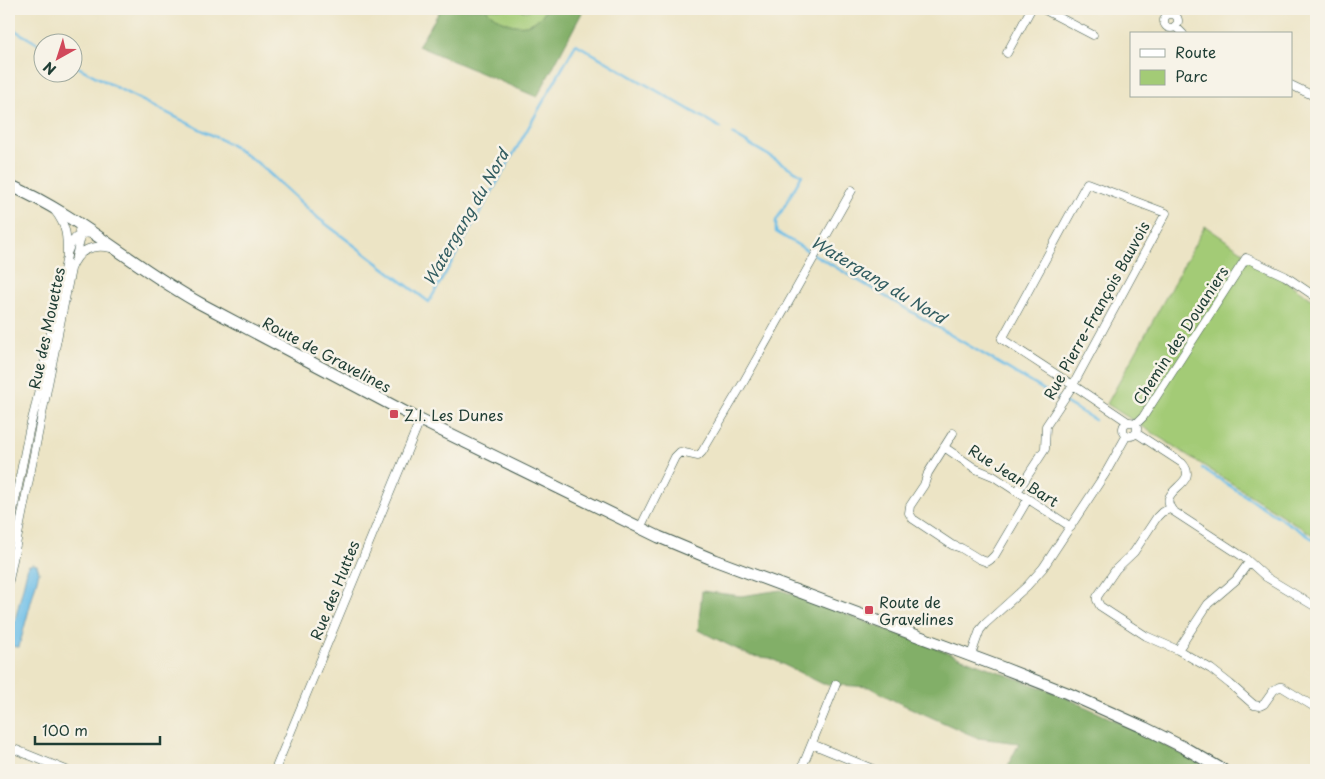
<svg xmlns="http://www.w3.org/2000/svg" width="1325" height="779" viewBox="0 0 1325 779" font-family="'Playpen Sans',sans-serif">
	<rect width="100%" height="100%" fill="#f7f3e8"/>
	<filter id="ink" filterUnits="userSpaceOnUse"><feTurbulence type="fractalNoise" baseFrequency=".02" numOctaves="2"/><feDisplacementMap in="SourceGraphic" scale="10" xChannelSelector="R" yChannelSelector="G"/><feConvolveMatrix kernelMatrix="1 2 1 2 8 2 1 2 1" color-interpolation-filters="sRGB"/></filter>
	<filter id="wash" filterUnits="userSpaceOnUse"><feTurbulence type="fractalNoise" baseFrequency=".0096" numOctaves="4" result="noise"/><feDisplacementMap in="SourceGraphic" scale="20" xChannelSelector="R" yChannelSelector="G"/><feGaussianBlur stdDeviation="1.12" result="paint"/><feColorMatrix in="noise" values="0 0 0 0 0 0 0 0 0 0 0 0 0 0 0 0 0 1.4 0 .05"/><feComposite in="paint" operator="in"/></filter>
	<g filter="url(#wash)">
		<rect width="100%" height="100%" fill="#ece4c5"/>
		<path fill="#a3cb76" stroke="#618455" d="M 486,9 L 513,9 L 526,11 L 533,9 L 547,9 C 544,12 542,16 539,18 C 524,33 498,23 486,9 Z
			M 1205,226 L 1316,302 L 1316,537 L 1107,404 Z"/>
		<path fill="#82af67" stroke="#50764e" d="M 441,9 L 486,9 C 498,23 524,33 539,18 C 542,16 544,12 547,9 L 584,9 L 537,97 L 418,46 Z
			M 781,590 L 1058,694 L 1144,734 L 1212,770 L 1006,770 L 1019,743 L 978,738 L 895,701 L 870,687 L 823,684 L 770,658 L 751,656 L 698,630 L 702,591 L 741,596 Z"/>
		<path fill="#6cbee8" stroke="#467e8e" d="M 32,564 L 37,565 L 39,572 L 19,647 L 9,646 L 28,566 Z"/>
		<g fill="none" stroke-linecap="round" stroke-linejoin="round">
			<path stroke="#6cbee8" stroke-width="2.5" d="M 9,27 L 42,46
				M 72,64 L 129,94 L 230,144 L 259,164 L 318,218 L 429,302 L 576,44 L 721,128
				M 732,134 L 802,175 L 776,221 L 776,232 L 1095,420
				M 1202,468 L 1316,541"/>
		</g>
	</g>
	<g filter="url(#ink)">
		<g fill="none" stroke-linecap="round" stroke-linejoin="round">
			<defs>
				<path id="minor" d="M 1043,9 L 1093,35
					M1164 21a7 7 0 1 1 14 0a7 7 0 1 1-14 0Z
					M 1175,26 L 1183,34
					M 1007,53 L 1031,9
					M 1291,85 L 1316,97
					M 68,251 C 72,239 78,231 92,234
					M 76,256 L 80,241 L 79,231
					M1123 429a7 7 0 1 1 14 0a7 7 0 1 1-14 0Z
					M 1136,424 L 1143,417 L 1246,258 L 1285,276 L 1316,297
					M 953,433 L 928,473 L 924,485 L 910,506 L 909,513 L 913,519 L 952,545 L 961,548 L 979,559 L 987,562 L 990,560 L 995,555 L 1028,499
					M 1136,433 L 1182,463 C 1202,485 1154,489 1173,511 L 1245,558 L 1266,577 L 1316,607
					M 944,447 L 976,469 L 993,476 L 1071,527
					M 1017,492 L 1045,449 L 1046,426 L 1073,385 L 1166,213 L 1087,183 L 1002,339 L 1071,384 L 1073,385 L 1128,422
					M 1170,509 L 1162,512 L 1157,517 L 1134,552 L 1116,569 L 1097,597 L 1097,600 L 1100,606 L 1146,636 L 1178,650 L 1211,669 L 1230,684 L 1254,705 L 1260,706 L 1264,704 L 1274,690 L 1279,687 L 1282,687 L 1316,708
					M 640,528 L 675,457 L 680,452 L 698,456 L 702,452 L 743,383 L 852,190
					M 9,531 L 29,431 L 35,408 L 67,256 C 67,237 67,226 55,211
					M 9,580 L 71,269 C 78,250 91,244 111,248
					M 1178,650 L 1208,604 L 1236,580 L 1249,562
					M 971,655 L 980,630 L 985,624 L 1027,586 L 1043,568 L 1105,474 L 1127,435
					M 812,744 L 875,770
					M 9,747 L 66,770
					M 275,770 L 420,420
					M 801,770 L 836,684"/>
				<path id="secondary" d="M 9,185 C 79,215 136,269 203,305 L 420,420 L 659,537 L 714,560 L 998,666 L 1067,693 L 1145,728 L 1183,747 L 1223,770"/>
			</defs>
			<use href="#minor" stroke="#3e564a" stroke-width="9"/>
			<use href="#secondary" stroke="#3e564a" stroke-width="13"/>
			<use href="#minor" stroke="#fff" stroke-width="8"/>
			<use href="#secondary" stroke="#fff" stroke-width="11"/>
			<defs>
				<path id="rail" d="M 9,764 L 25,770"/>
			</defs>
			<use href="#rail" stroke="#1f3d34" stroke-width="4.5"/>
			<use href="#rail" stroke="#f7f3e8" stroke-width="2.5" stroke-dasharray="8" stroke-linecap="butt"/>
		</g>
	</g>
	<g fill="#d1495b" stroke="#f7f3e8" stroke-width="2">
		<rect x="389" y="409" width="10" height="10" rx="2.5"/>
		<rect x="864" y="605" width="10" height="10" rx="2.5"/>
	</g>
	<g text-anchor="middle" dominant-baseline="central" stroke-width="5" stroke-linejoin="round" paint-order="stroke">
		<g font-size="15" fill="#1f3d34" stroke="#f7f3e8">
			<text transform="translate(1096 310) rotate(-61)">Rue Pierre-François Bauvois</text>
			<text transform="translate(46 328) rotate(-78)">Rue des Mouettes</text>
			<text transform="translate(1180 335) rotate(-57)">Chemin des Douaniers</text>
			<text transform="translate(327 354) rotate(28)">Route de Gravelines</text>
			<text transform="translate(1014 475) rotate(32)">Rue Jean Bart</text>
			<text transform="translate(334 590) rotate(-68)">Rue des Huttes</text>
		</g>
		<g font-size="15" fill="#1f3d34" stroke="#f7f3e8" text-anchor="start">
			<text x="404" y="414">Z.I. Les Dunes</text>
			<text x="879" y="601">Route de<tspan x="879" dy="17">Gravelines</tspan></text>
		</g>
		<g font-size="16" font-style="italic" fill="#325d61" stroke="#f7f3e8">
			<text transform="translate(465 217) rotate(-60)">Watergang du Nord</text>
			<text transform="translate(879 279) rotate(31)">Watergang du Nord</text>
		</g>
	</g>
	<rect width="1325" height="779" fill="none" stroke="#f7f3e8" stroke-width="30"/>
	<rect x="1130" y="32" width="162" height="65" fill="#f7f3e8" stroke="#a1aaa0"/>
	<rect x="1140" y="49" width="25" height="8" fill="#ffffff" stroke="#a1aaa0"/>
	<text x="1175" y="58" font-size="15" fill="#1f3d34">Route</text>
	<rect x="1140" y="70" width="25" height="15" fill="#a3cb76" stroke="#a1aaa0"/>
	<text x="1175" y="82" font-size="15" fill="#1f3d34">Parc</text>
	<g transform="translate(58 58) rotate(219)"><circle r="24" fill="#f7f3e8" stroke="#a1aaa0"/>
	<path d="M0-4L9 19L0 12L-9 19Z" fill="#d1495b"/>
	<text y="-8" font-size="14" font-weight="bold" text-anchor="middle" fill="#1f3d34">N</text>
	</g>
	<path d="M35 736v8h125v-8" fill="none" stroke="#1f3d34" stroke-width="2.5"/>
	<text x="42" y="736" font-size="15" fill="#1f3d34" stroke="#f7f3e8" stroke-width="4" paint-order="stroke">100 m</text>
</svg>
